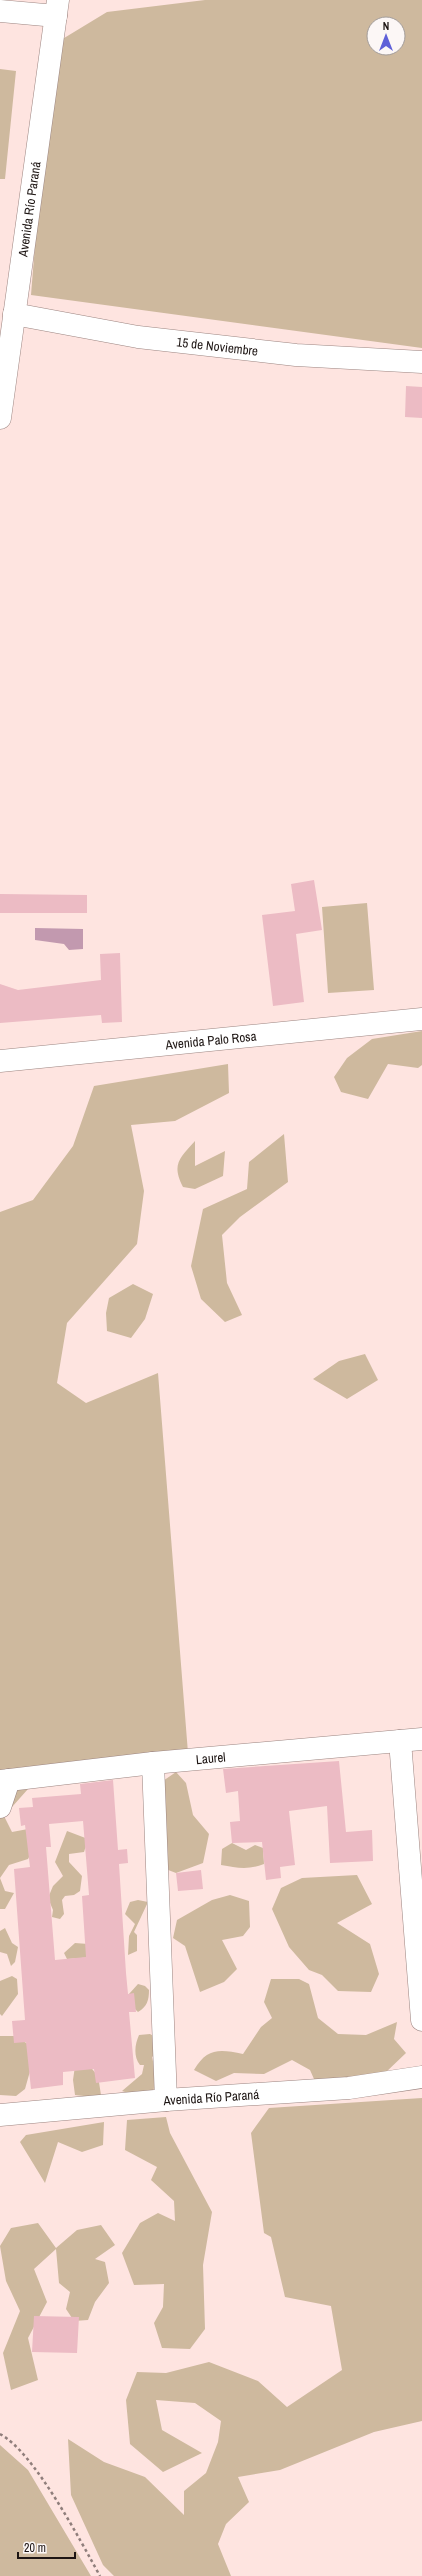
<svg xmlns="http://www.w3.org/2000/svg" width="422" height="2576" viewBox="0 0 422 2576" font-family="'Archivo Narrow',sans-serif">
	<rect width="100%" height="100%" fill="#fee4e0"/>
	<path fill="#ceb99e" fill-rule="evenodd" d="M 205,0 L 422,0 L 422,348 L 31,295 L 51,46 L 107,12 ZM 374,24 L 398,24 L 398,48 L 374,48 Z
		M 0,69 L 16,71 L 5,179 L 0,179 Z
		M 367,903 L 374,990 L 328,993 L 322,907 Z
		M 422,1031 L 422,1065 L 418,1068 L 388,1064 L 368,1099 L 341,1092 L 334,1077 L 347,1058 L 372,1039 Z
		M 228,1064 L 229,1093 L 175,1121 L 131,1125 L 144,1191 L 137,1244 L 67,1323 L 57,1383 L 86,1403 L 158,1373 L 188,1753 L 0,1772 L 0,1212 L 33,1200 L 73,1146 L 94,1086 Z
		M 284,1134 L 288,1182 L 240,1217 L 222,1235 L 227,1283 L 242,1315 L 225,1322 L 201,1299 L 191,1266 L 203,1209 L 247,1189 L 249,1162 Z
		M 195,1141 L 195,1166 L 225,1151 L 223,1176 L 195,1189 L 183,1187 C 171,1164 180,1158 195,1141 Z
		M 133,1284 L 153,1294 L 145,1319 L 131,1338 L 107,1331 L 106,1313 L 109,1298 Z
		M 365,1354 L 378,1380 L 347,1399 L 313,1379 L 339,1361 Z
		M 176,1772 L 186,1783 L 193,1815 L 209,1834 L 203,1863 L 176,1873 L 163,1868 L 160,1783 Z
		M 11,1787 L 28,1789 L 4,1816 L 12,1832 L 28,1829 L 35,1845 L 28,1859 L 9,1865 L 0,1878 L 5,1891 L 14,1893 L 5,1909 L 0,1909 L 0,1807 Z
		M 67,1831 L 88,1839 L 84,1852 L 69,1854 L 69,1862 L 82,1876 L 80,1891 L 74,1895 L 65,1896 L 62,1900 L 64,1914 L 60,1919 L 52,1917 L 53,1910 L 48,1898 L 53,1886 L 63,1876 L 55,1862 Z
		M 232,1843 L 246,1850 L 255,1845 L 263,1848 L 264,1864 C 249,1870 237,1868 221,1865 L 222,1849 Z
		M 357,1875 L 372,1904 L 337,1923 L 370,1944 L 379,1974 L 371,1992 L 338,1991 L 322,1975 L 309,1970 L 289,1947 L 272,1909 L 281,1888 L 302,1878 Z
		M 230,1895 L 249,1901 L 250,1927 L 243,1936 L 222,1940 L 237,1969 L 224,1982 L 200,1992 L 185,1946 L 173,1938 L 177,1920 L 212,1900 Z
		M 138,1900 L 148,1902 L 134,1932 L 137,1935 L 137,1951 L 128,1955 L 129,1936 L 135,1924 L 125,1914 L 130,1902 Z
		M 5,1928 L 12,1943 L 18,1947 L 15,1962 L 11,1966 L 7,1954 L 0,1952 L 0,1931 Z
		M 75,1943 L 88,1944 L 94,1957 L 67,1959 L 64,1953 Z
		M 12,1976 L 17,1979 L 18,1994 L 2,2016 L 0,2014 L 0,1981 Z
		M 271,1979 L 299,1979 L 309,1984 L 318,2018 L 338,2034 L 366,2035 L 397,2022 L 394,2039 L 406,2053 L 384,2074 L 318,2088 L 310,2070 L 292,2060 L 264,2074 L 234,2073 L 216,2081 L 194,2070 C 207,2048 219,2049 243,2054 L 261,2027 L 272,2018 L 264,2002 Z
		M 138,1984 L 145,1986 L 149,1990 C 149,2000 147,2007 138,2012 L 132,2006 L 129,1994 Z
		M 150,2034 L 159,2039 L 160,2051 L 152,2057 L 157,2079 L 153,2091 L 140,2097 L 122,2091 L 142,2074 L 144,2065 L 140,2065 C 133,2056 135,2044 139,2035 Z
		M 0,2036 L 14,2036 L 28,2044 L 32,2064 L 25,2089 L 16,2096 L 0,2095 Z
		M 87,2063 L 98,2076 L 101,2095 L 92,2097 L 75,2095 L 73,2080 L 75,2066 Z
		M 422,2098 L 422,2421 L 374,2432 L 280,2470 L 238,2477 L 249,2502 L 226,2524 L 218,2544 L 231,2576 L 114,2576 L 103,2565 L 71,2495 L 68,2439 L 104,2462 L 145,2477 L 184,2515 L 184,2491 L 206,2473 L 218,2442 L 221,2421 L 195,2403 L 156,2400 L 162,2430 L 202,2453 L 163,2472 L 130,2444 L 126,2400 L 137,2372 L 166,2373 L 209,2362 L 258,2381 L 287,2407 L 342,2370 L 331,2306 L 285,2297 L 271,2237 L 264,2233 L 251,2133 L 269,2108 Z
		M 166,2117 L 170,2133 L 212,2212 L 203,2265 L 205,2329 L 190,2349 L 162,2348 L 154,2323 L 163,2307 L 164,2284 L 134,2285 L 122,2253 L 140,2223 L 158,2213 L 175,2221 L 174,2201 L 151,2180 L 157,2167 L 125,2150 L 127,2120 Z
		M 104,2122 L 103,2145 L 82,2152 L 58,2142 L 45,2183 L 20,2142 L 26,2135 Z
		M 38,2223 L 56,2248 L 77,2230 L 101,2225 L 115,2245 L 95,2259 L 105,2262 L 109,2283 L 95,2302 L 88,2320 L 74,2321 L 66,2309 L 70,2292 L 59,2283 L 56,2249 L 34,2269 L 47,2302 L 28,2338 L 38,2380 L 11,2390 L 3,2353 L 20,2311 L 6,2281 L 0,2246 L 11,2228 Z
		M 0,2445 L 28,2470 L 91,2576 L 0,2576 Z"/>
	<path fill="#c299af" d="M 35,928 L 83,929 L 83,949 L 69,950 L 64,944 L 35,940 Z"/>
	<path fill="#ecbbc4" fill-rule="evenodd" d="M 406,386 L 422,387 L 422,418 L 405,417 Z
		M 314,880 L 322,930 L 296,934 L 304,1002 L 273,1006 L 262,915 L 295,911 L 291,884 Z
		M 0,894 L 87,895 L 87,913 L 0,913 Z
		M 120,953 L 122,1022 L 102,1023 L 101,1015 L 0,1023 L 0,984 L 18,990 L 101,980 L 100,954 Z
		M 339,1761 L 346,1832 L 372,1830 L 373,1861 L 330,1863 L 327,1806 L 289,1811 L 295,1865 L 280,1867 L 281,1878 L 266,1880 L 262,1842 L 232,1843 L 230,1822 L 240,1821 L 238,1791 L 226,1793 L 223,1769 Z
		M 113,1780 L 118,1850 L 127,1849 L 128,1863 L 119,1864 L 126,1973 L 128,1994 L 134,1993 L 136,2012 L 129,2012 L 135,2078 L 96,2083 L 94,2069 L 63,2072 L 63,2085 L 31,2089 L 26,2042 L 14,2043 L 12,2021 L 25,2020 L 14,1869 L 30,1867 L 25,1825 L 21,1826 L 19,1808 L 33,1807 L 32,1798 L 81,1794 L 80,1784 ZM 83,1821 L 89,1895 L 82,1896 L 86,1957 L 55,1960 L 46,1847 L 51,1847 L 49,1824 Z
		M 201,1870 L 203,1889 L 178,1891 L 176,1873 Z
		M 34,2316 L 79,2317 L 77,2353 L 32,2352 Z"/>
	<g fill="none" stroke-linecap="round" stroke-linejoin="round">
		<defs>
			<g id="minor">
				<path d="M 0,11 L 56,16"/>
				<path id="s1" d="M 14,314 L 138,337 L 296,355 L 422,362"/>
				<path d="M 400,1741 L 422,2020"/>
				<path d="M 153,1763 L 166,2100"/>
				<path id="s2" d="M 0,1781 L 153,1763 L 422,1739"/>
				<path d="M 0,1807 L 9,1780"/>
				<path id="s3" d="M 0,2115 L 166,2100 L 349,2088 L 422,2077"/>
			</g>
			<g id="major">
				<path id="s4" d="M 0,418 L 58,0"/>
				<path id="s5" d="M 0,1061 L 422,1019"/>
			</g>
		</defs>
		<use href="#minor" stroke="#9c8581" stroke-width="23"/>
		<use href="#major" stroke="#9c8581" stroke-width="23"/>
		<path stroke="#8f7e7b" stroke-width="2.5" stroke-dasharray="3 3" stroke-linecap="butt" d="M 0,2434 C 34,2452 80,2540 100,2576"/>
		<use href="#minor" stroke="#fff" stroke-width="22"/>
		<use href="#major" stroke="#fff" stroke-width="22"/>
	</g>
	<g text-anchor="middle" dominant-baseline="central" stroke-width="3.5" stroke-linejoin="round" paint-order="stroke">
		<g font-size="13" fill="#1d1513" stroke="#fcf7f6">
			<text stroke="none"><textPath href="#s4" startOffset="211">Avenida Río Paraná</textPath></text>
			<text stroke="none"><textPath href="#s1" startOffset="206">15 de Noviembre</textPath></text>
			<text stroke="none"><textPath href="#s5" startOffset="212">Avenida Palo Rosa</textPath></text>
			<text stroke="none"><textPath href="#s2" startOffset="212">Laurel</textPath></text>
			<text stroke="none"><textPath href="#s3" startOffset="212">Avenida Río Paraná</textPath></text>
		</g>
	</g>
	<g transform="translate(386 36)"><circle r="19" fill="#fcf7f6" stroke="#a39d9b"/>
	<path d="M0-3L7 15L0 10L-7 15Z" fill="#5f60d8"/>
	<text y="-6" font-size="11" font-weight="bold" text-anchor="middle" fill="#1d1513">N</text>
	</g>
	<path d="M18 2552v6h57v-6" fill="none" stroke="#1d1513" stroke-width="2"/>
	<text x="24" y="2552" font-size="12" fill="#1d1513" stroke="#fcf7f6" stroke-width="3" paint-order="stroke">20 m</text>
</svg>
